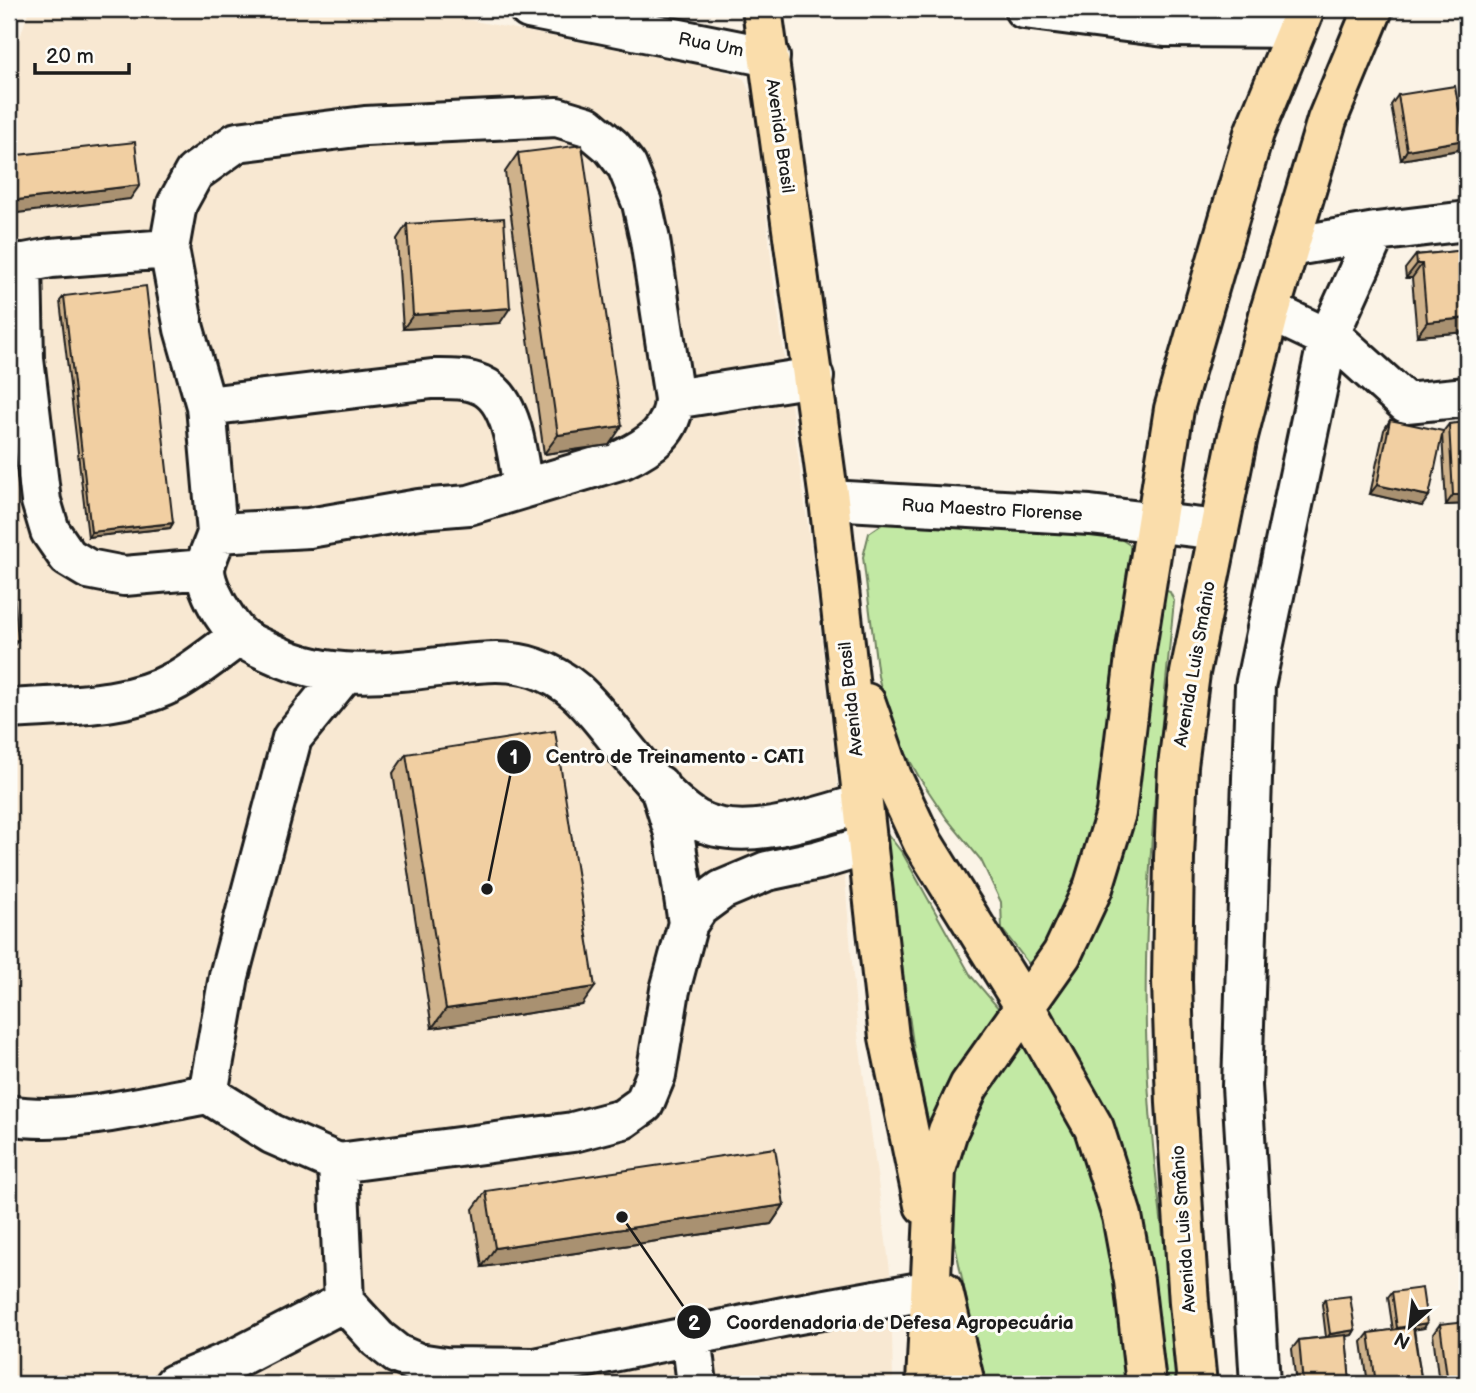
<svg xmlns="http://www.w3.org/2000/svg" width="1476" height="1393" viewBox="0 0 1476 1393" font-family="'Balsamiq Sans',sans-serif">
	<rect width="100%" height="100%" fill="#fbf3e6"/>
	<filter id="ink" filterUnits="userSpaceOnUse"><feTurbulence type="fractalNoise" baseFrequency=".0143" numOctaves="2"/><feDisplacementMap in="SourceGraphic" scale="14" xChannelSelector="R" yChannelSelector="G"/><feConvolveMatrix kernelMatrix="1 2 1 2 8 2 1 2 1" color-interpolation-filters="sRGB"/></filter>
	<g filter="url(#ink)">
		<path fill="#f8e8d2" d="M 29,9 L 413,9 L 719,69 L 744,79 L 754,103 L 773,276 L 811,549 L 834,748 L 858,1034 L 891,1278 L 893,1384 L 9,1384 L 9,73 Z"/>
		<path fill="#c2e9a4" stroke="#6f8260" stroke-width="2" d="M 887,521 L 1116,536 L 1130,545 L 1133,564 L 1113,666 L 1098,797 L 1087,864 L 1042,958 L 1028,963 L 1002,929 L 1001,902 L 981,860 L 947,819 L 919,777 L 891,727 L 878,676 L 863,557 L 869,533 Z
			M 1161,589 L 1170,592 L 1174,601 C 1160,744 1143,886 1146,1030 C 1148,1149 1169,1266 1180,1384 L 1162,1384 L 1121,1155 L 1048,1006 L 1113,893 L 1128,841 L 1155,602 Z
			M 883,828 L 903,854 L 971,976 L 1000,1010 C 970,1048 939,1083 930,1131 L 914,1051 Z
			M 1024,1032 L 1067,1107 L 1109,1210 L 1131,1384 L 984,1384 L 954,1240 L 952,1181 L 967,1123 Z"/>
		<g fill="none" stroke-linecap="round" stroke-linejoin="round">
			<defs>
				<path id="minor" d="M 529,9 L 770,57
					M 1024,9 L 1165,27 L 1297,28
					M 1289,247 L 1376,232 L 1467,221
					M 169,249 L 184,329 L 206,406
					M 22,263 L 24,359 L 41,501 L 50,531 L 68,557 L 88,569 L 124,576 L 205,569
					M 9,266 L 51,258 L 169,249 L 177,204 L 194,173 L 237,142 L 365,126 L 514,119 L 557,117 L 587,126 L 612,147 L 627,166 L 642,203 L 650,240 L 674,399 C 673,431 650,446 623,459 L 469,505 L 419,509 L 309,528 L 217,533 C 214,544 206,558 205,569 C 205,583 217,606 225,617 C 241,642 248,642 274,654 C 329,681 388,673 446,666 C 477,663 505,658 535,668 C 570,680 586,700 608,727 C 631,756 665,800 696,819 C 741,845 815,817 861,804
					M 1270,311 L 1342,345 L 1406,403 L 1467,397
					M 674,399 L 814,377
					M 829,500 L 1090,515 L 1219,530
					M 217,533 L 206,406 L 432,379 C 448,379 466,378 481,385 C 514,399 517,457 523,488
					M 344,674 L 292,738 L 229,976 L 208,1094 L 272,1134 L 338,1163 L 573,1132 L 623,1119 L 644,1104 L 656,1075 L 670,990 L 688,923 L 699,907 L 722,890 L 767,871 L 819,860 L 866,846
					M 9,709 C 64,705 127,708 177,680 C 198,668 218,651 238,637
					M 659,785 L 674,833 L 688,923
					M 9,1115 C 68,1126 148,1104 208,1094
					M 338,1163 L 344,1302 L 378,1339 L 397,1354 L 418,1363 L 445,1367 L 535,1368 L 788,1316 L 931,1290
					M 691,1336 L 697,1384
					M 174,1384 L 232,1360 L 344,1302
					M 1260,1384 L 1242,1086 L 1255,686 L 1328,338 L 1376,232"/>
				<path id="major" d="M 762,9 L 829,500 L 889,1037 L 924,1205
					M 866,703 L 892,777 L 923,843 L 1025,1007 L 1094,1128 L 1122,1216 L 1134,1281 L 1146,1384
					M 943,1291 L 965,1384
					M 926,1384 L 936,1170 L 948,1131 L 969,1086 L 1062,954 L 1093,888 L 1116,813 L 1136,649 L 1174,409 L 1254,133 L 1305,9
					M 1197,1384 L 1189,1303 L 1176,1103 L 1172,982 L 1174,858 L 1178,766 L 1190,673 L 1238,436 L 1270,311 L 1327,120 L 1373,9"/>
			</defs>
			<use href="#minor" stroke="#1c1c1c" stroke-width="44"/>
			<use href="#major" stroke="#1c1c1c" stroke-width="44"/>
			<use href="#minor" stroke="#fdfcf7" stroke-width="38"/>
			<use href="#major" stroke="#faddab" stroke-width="38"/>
		</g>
		<path fill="#cfb28b" stroke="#1c1c1c" stroke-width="2" d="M 1398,95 L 1458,150 L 1401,160 L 1391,105 Z
			M 518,153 L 609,445 L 544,454 L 505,172 Z
			M 407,224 L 500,323 L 403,329 L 397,239 Z
			M 1467,250 L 1467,332 L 1417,336 L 1412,278 L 1406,278 L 1405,269 L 1416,255 Z
			M 64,296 L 173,523 L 170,528 L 88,537 L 60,301 Z
			M 1467,417 L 1467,504 L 1446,505 L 1442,433 L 1422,506 L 1370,494 L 1384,430 L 1390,420 L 1442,433 L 1449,424 L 1464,423 Z
			M 406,754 L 582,1005 L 432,1028 L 393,773 Z
			M 486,1191 L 784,1205 L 771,1224 L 482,1267 L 473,1209 Z
			M 1463,1283 L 1467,1283 L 1467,1321 L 1464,1321 L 1460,1288 Z
			M 1392,1292 L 1424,1328 L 1414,1329 L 1422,1384 L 1368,1384 L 1362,1342 L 1369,1333 L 1393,1330 L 1388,1297 Z
			M 1325,1299 L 1355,1330 L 1352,1335 L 1346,1336 L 1350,1384 L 1296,1384 L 1292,1349 L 1299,1340 L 1326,1337 L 1322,1304 Z
			M 1440,1324 L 1467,1384 L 1439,1384 L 1433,1334 Z"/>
		<path fill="#a99171" stroke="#1c1c1c" stroke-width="2" d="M 1464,140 L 1458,150 L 1401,160 L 1407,150 Z
			M 140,185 L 130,199 L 9,214 L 9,201 Z
			M 1417,264 L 1422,264 L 1412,278 L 1406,278 Z
			M 510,308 L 500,323 L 403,329 L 413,315 Z
			M 1467,318 L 1467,332 L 1417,336 L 1427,322 Z
			M 622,426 L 609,445 L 544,454 L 558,435 Z
			M 1377,485 L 1429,496 L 1422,506 L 1370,494 Z
			M 1453,495 L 1467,495 L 1467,504 L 1446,505 Z
			M 173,523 L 170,528 L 88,537 L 91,532 Z
			M 18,640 L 9,653 L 9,641 Z
			M 595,987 L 582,1005 L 432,1028 L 446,1009 Z
			M 784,1205 L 771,1224 L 482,1267 L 495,1248 Z
			M 1427,1323 L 1424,1328 L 1393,1333 L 1397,1328 Z
			M 1355,1330 L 1352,1335 L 1326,1339 L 1330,1334 Z"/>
		<path fill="#f1cfa2" stroke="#1c1c1c" stroke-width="2" d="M 1455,86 L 1464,140 L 1407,150 L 1398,95 Z
			M 135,142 L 140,185 L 9,201 L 9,156 Z
			M 582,145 L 622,426 L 558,435 L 518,153 Z
			M 504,218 L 510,308 L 413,315 L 407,224 Z
			M 1467,250 L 1467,318 L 1427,322 L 1422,264 L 1417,264 L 1416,255 Z
			M 146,286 L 173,523 L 91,532 L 64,296 Z
			M 1390,420 L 1443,431 L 1429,496 L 1377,485 Z
			M 1467,422 L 1467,495 L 1453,495 L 1449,424 Z
			M 9,534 L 18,640 L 9,641 Z
			M 555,731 L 595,987 L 446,1009 L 406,754 Z
			M 775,1148 L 784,1205 L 495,1248 L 486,1191 Z
			M 1463,1283 L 1467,1283 L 1467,1316 Z
			M 1422,1288 L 1427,1323 L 1397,1328 L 1392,1292 Z
			M 1350,1296 L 1355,1330 L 1330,1334 L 1325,1299 Z
			M 1467,1321 L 1467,1384 L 1448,1384 L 1440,1324 Z
			M 1413,1327 L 1422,1384 L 1376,1384 L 1369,1333 Z
			M 1346,1335 L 1350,1384 L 1303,1384 L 1299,1340 Z"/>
	</g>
	<g text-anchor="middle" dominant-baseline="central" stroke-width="6" stroke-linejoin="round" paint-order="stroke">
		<g font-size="18" fill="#1c1c1c" stroke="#fdfcf7">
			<text transform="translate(711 45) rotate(11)">Rua Um</text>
			<text transform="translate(780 136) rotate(82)">Avenida Brasil</text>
			<text transform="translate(992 510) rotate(3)">Rua Maestro Florense</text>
			<text transform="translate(1195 664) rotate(-80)">Avenida Luis Smânio</text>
			<text transform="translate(851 699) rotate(-96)">Avenida Brasil</text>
			<text transform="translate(1184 1229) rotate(-94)">Avenida Luis Smânio</text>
		</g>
	</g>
	<path fill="none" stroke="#1c1c1c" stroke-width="2.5" d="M487 889L514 757M622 1217L694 1322"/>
	<g fill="#1c1c1c" stroke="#fdfcf7" stroke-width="2.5">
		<circle cx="487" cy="889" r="7"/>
		<circle cx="622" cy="1217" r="7"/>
		<circle cx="514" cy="757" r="18"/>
		<circle cx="694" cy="1322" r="18"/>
	</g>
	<g font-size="21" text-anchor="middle" font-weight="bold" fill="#fff">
		<text x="514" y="764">1</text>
		<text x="694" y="1330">2</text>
	</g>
	<g font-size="19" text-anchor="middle" font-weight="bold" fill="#1c1c1c" stroke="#fdfcf7" stroke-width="6" stroke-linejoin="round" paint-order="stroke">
		<text x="675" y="763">Centro de Treinamento - CATI</text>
		<text x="900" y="1329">Coordenadoria de Defesa Agropecuária</text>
	</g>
	<rect width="1476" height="1393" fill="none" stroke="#fdfcf7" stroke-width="35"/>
	<rect x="18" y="18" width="1441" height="1358" fill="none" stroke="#1c1c1c" stroke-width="2.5" filter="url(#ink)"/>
	<g transform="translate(1410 1326) rotate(208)" stroke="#fdfcf7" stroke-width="5" paint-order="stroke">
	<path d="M0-5L12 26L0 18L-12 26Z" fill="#1c1c1c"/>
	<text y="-10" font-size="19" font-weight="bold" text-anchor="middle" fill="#1c1c1c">N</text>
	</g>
	<path d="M35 63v10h94v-10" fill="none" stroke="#1c1c1c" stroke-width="3.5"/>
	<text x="46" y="63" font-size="21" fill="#1c1c1c" stroke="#fdfcf7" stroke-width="5" paint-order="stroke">20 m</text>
</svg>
